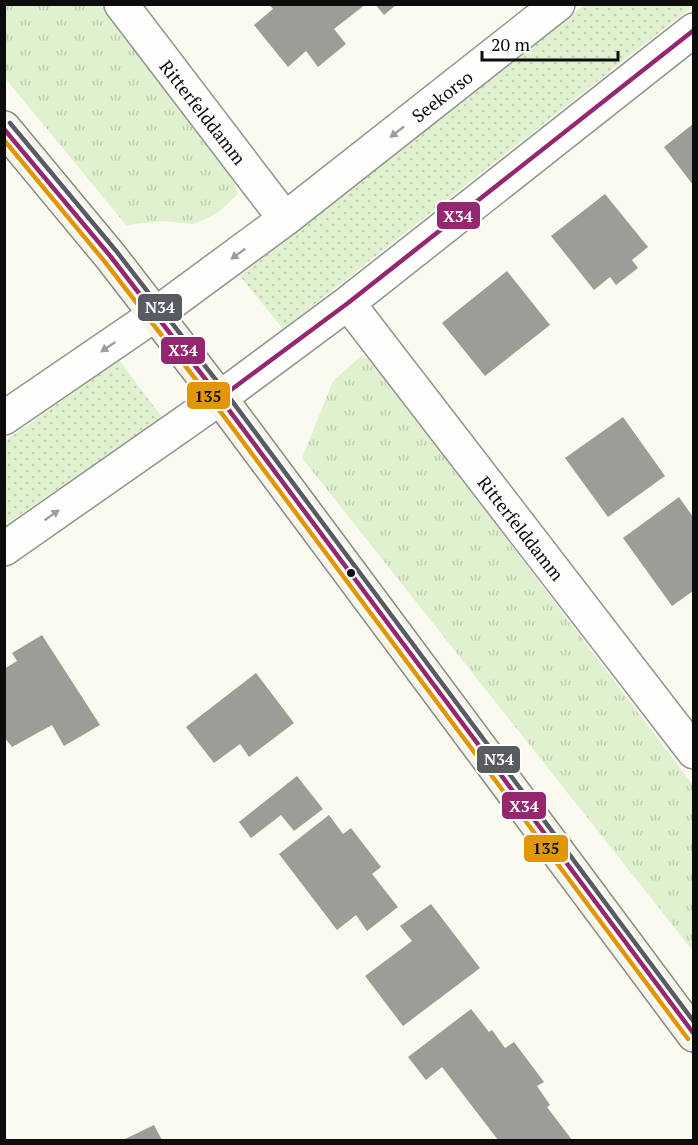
<svg xmlns="http://www.w3.org/2000/svg" width="698" height="1145" viewBox="0 0 698 1145" font-family="'PT Serif',serif">
	<defs>
		<pattern id="grass-dots" width="8" height="8" patternUnits="userSpaceOnUse" patternTransform="scale(1.5)"><rect width="8" height="8" fill="#e0f1cf"/><path d="M2 2h.1M6 6h.1" fill="none" stroke="#bfcdb1" stroke-width="1.8" stroke-linecap="round"/></pattern>
		<pattern id="park-tufts" width="24" height="20" patternUnits="userSpaceOnUse" patternTransform="scale(1.5)"><rect width="24" height="20" fill="#e0f1cf"/><path d="M3 7l-1-3M5 7V3M7 7l1-3M15 17l-1-3M17 17v-4M19 17l1-3" fill="none" stroke="#bfcdb1"/></pattern>
	</defs>
	<rect width="100%" height="100%" fill="#fafaf0"/>
	<path fill="url(#grass-dots)" d="M 585,4 L 694,5 L 283,329 L 240,276 Z
		M 119,360 L 161,416 L 158,421 L 5,525 L 5,441 Z"/>
	<path fill="url(#park-tufts)" d="M 4,5 L 101,5 L 233,179 L 238,194 L 220,211 L 206,219 L 193,224 L 163,221 L 126,225 L 5,78 Z
		M 361,356 L 372,361 L 693,785 L 693,951 L 302,458 L 333,381 Z"/>
	<path fill="#9d9c96" d="M 269,4 L 366,4 L 334,29 L 346,44 L 318,67 L 306,51 L 288,67 L 254,25 L 273,9 Z
		M 375,4 L 397,4 L 384,15 Z
		M 693,124 L 693,185 L 664,147 Z
		M 605,194 L 648,247 L 632,260 L 638,268 L 616,285 L 610,277 L 594,290 L 551,236 Z
		M 507,271 L 550,325 L 485,376 L 442,323 Z
		M 623,417 L 665,476 L 608,517 L 565,458 Z
		M 679,497 L 693,517 L 693,591 L 672,606 L 623,538 Z
		M 42,635 L 100,725 L 64,746 L 52,725 L 12,747 L 4,737 L 4,669 L 17,661 L 12,653 Z
		M 256,673 L 294,723 L 249,757 L 240,744 L 214,763 L 186,727 Z
		M 297,776 L 323,809 L 294,831 L 281,815 L 251,838 L 239,822 Z
		M 329,815 L 343,834 L 351,828 L 381,867 L 372,874 L 398,907 L 367,931 L 356,915 L 337,930 L 279,854 Z
		M 431,904 L 480,968 L 403,1026 L 365,976 L 412,941 L 400,926 Z
		M 471,1009 L 489,1032 L 492,1030 L 505,1048 L 514,1042 L 544,1082 L 537,1086 L 550,1105 L 547,1107 L 572,1140 L 498,1140 L 442,1067 L 426,1080 L 408,1057 Z
		M 154,1125 L 162,1140 L 123,1140 Z"/>
	<g fill="none" stroke-linecap="round" stroke-linejoin="round">
		<defs>
			<path id="street" d="M 121,4 L 285,219
				M 348,303 L 694,752
				M 4,418 L 156,314 L 285,219 L 558,4
				M 4,549 L 220,398 L 348,303 L 694,30"/>
			<path id="secondary" d="M 4,128 L 111,257 L 220,398 L 694,1035"/>
		</defs>
		<use href="#street" stroke="#93938f" stroke-width="36"/>
		<use href="#secondary" stroke="#8a8a85" stroke-width="36"/>
		<use href="#street" stroke="#fefefd" stroke-width="33"/>
		<use href="#secondary" stroke="#f4f4e8" stroke-width="33"/>
		<defs>
			<path id="bus-1" d="M 4,129 L 111,257 L 220,398 L 694,1034
				M 220,398 L 348,303 L 694,30"/>
			<path id="bus-2" d="M 4,140 L 105,262 L 214,403 L 688,1039"/>
			<path id="bus-3" d="M 10,123 L 117,252 L 226,393 L 694,1022"/>
		</defs>
		<use href="#bus-1" stroke="#fff" stroke-width="9"/>
		<use href="#bus-2" stroke="#fff" stroke-width="9"/>
		<use href="#bus-3" stroke="#fff" stroke-width="9"/>
		<use href="#bus-1" stroke="#95276e" stroke-width="4.5"/>
		<use href="#bus-2" stroke="#e09701" stroke-width="4.5"/>
		<use href="#bus-3" stroke="#595b62" stroke-width="4.5"/>
	</g>
	<defs><path id="oneway-solid" d="M-6-.8H1V-3.2L6.5 0L1 3.2V.8H-6Z" transform="scale(1.5)"/></defs>
	<g fill="#9d9d9d">
		<use href="#oneway-solid" transform="translate(397 132) rotate(142)"/>
		<use href="#oneway-solid" transform="translate(238 254) rotate(144)"/>
		<use href="#oneway-solid" transform="translate(108 347) rotate(146)"/>
		<use href="#oneway-solid" transform="translate(52 515) rotate(-35)"/>
	</g>
	<circle fill="#0c0c0c" stroke="#fff" stroke-width="2" cx="351" cy="573" r="5"/>
	<g text-anchor="middle" dominant-baseline="central" stroke-width="6" stroke-linejoin="round" paint-order="stroke">
		<g font-size="18" fill="#0c0c0c" stroke="#fff">
			<text transform="translate(442 96) rotate(-38)">Seekorso</text>
			<text transform="translate(203 112) rotate(52)">Ritterfelddamm</text>
			<text transform="translate(521 528) rotate(52)">Ritterfelddamm</text>
		</g>
	</g>
	<g stroke="#fff" stroke-width="2">
		<rect x="436" y="201" width="45" height="29" rx="6" fill="#95276e"/>
		<rect x="137" y="293" width="46" height="29" rx="6" fill="#595b62"/>
		<rect x="160" y="336" width="46" height="29" rx="6" fill="#95276e"/>
		<rect x="186" y="381" width="45" height="29" rx="6" fill="#e09701"/>
		<rect x="476" y="745" width="45" height="29" rx="6" fill="#595b62"/>
		<rect x="501" y="791" width="46" height="29" rx="6" fill="#95276e"/>
		<rect x="523" y="834" width="46" height="29" rx="6" fill="#e09701"/>
	</g>
	<g font-size="16" text-anchor="middle" font-weight="bold" fill="#fff">
		<text x="458" y="222">X34</text>
		<text x="160" y="313">N34</text>
		<text x="183" y="356">X34</text>
		<text x="499" y="765">N34</text>
		<text x="524" y="812">X34</text>
	</g>
	<g font-size="16" text-anchor="middle" font-weight="bold" fill="#111">
		<text x="208" y="402">135</text>
		<text x="546" y="854">135</text>
	</g>
	<rect width="698" height="1145" fill="none" stroke="#0c0c0c" stroke-width="12"/>
	<path d="M482 51v9h136v-9" fill="none" stroke="#0c0c0c" stroke-width="3"/>
	<text x="491" y="51" font-size="18" fill="#0c0c0c" stroke="#ffffff" stroke-width="4.5" paint-order="stroke">20 m</text>
</svg>
